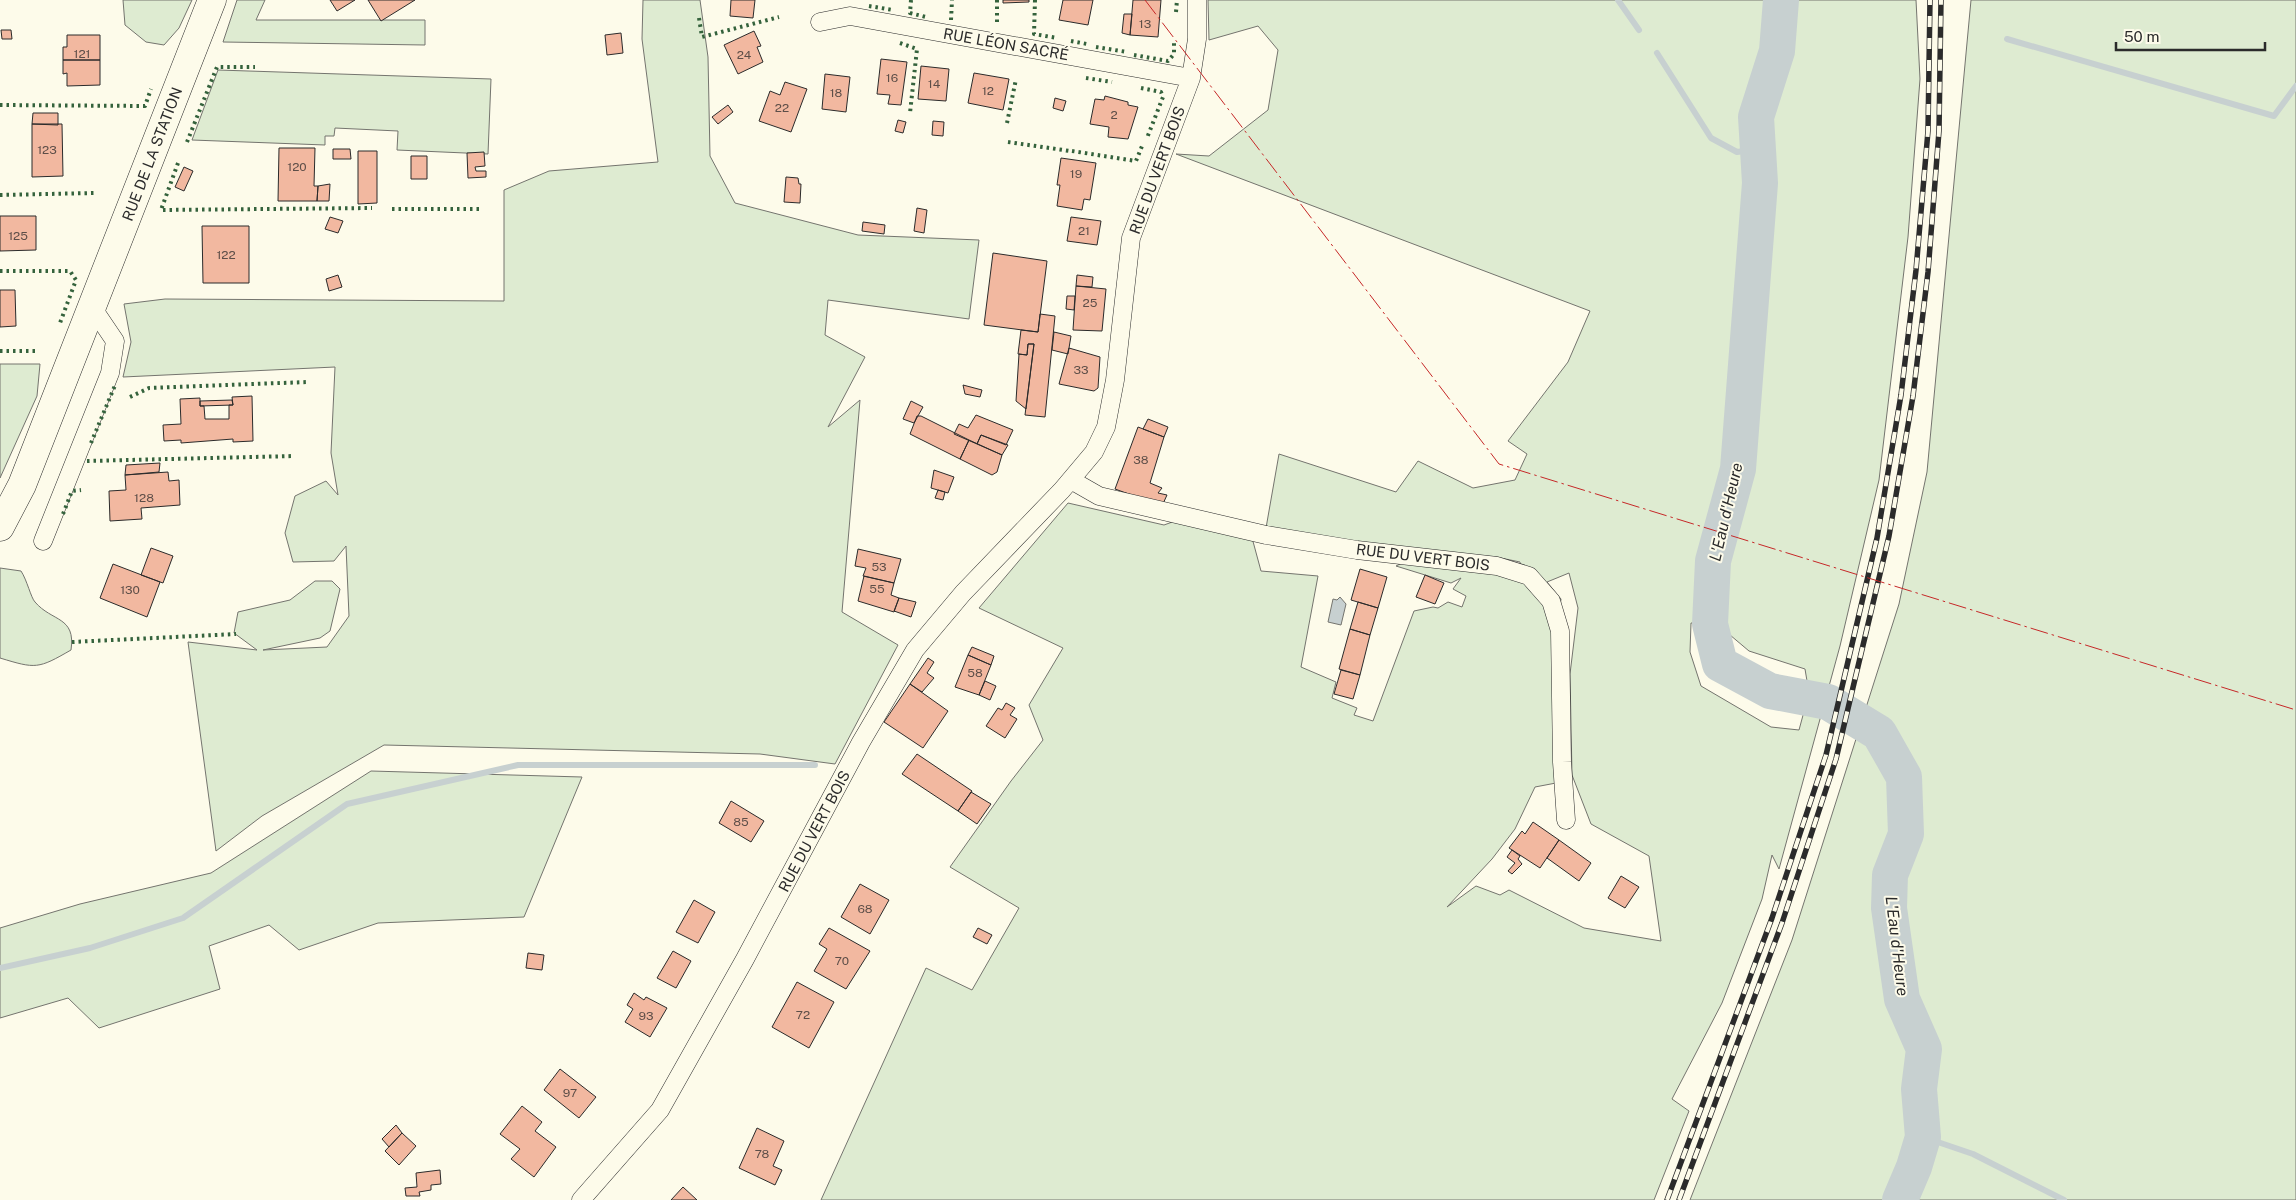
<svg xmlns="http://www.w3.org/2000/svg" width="2296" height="1200" viewBox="0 0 2296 1200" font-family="'Public Sans',sans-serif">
	<rect width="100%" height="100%" fill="#fdfbea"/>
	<path fill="#deebd1" stroke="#74746e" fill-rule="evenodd" d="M 123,0 L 192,0 L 179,28 L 164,45 L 146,42 L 125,25 Z
		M 237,0 L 265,0 L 256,20 L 425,20 L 425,45 L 223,42 Z
		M 643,0 L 700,0 L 708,57 L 710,156 L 735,203 L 858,235 L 979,240 L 969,319 L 828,300 L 825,335 L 865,357 L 828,427 L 860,400 L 842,612 L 898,645 L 835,764 L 760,754 L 384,745 L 262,816 L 216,851 L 188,642 L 257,650 L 234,633 L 238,612 L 290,600 L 315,581 L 332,581 L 340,589 L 330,631 L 320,638 L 263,650 L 327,647 L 349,616 L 346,546 L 334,561 L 293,562 L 285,533 L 295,496 L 326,481 L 338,495 L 331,453 L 335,367 L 123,377 L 131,342 L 124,304 L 165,299 L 504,301 L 504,190 L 549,171 L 658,162 L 642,39 Z
		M 1208,0 L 1916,0 L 1920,79 L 1908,237 L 1879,480 L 1840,646 L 1779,869 L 1772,855 L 1762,899 L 1722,1003 L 1672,1099 L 1689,1111 L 1654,1200 L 821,1200 L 926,968 L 972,990 L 1019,908 L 950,867 L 1011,781 L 1043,740 L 1029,705 L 1063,648 L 979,608 L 1068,503 L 1164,525 L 1175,521 L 1251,534 L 1261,571 L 1318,576 L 1301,667 L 1336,682 L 1332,698 L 1357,708 L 1354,715 L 1373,721 L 1414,611 L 1433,607 L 1438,608 L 1448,602 L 1462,607 L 1466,596 L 1453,589 L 1461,578 L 1451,583 L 1396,566 L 1408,560 L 1522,578 L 1520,562 L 1496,557 L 1322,542 L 1266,528 L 1279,454 L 1396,492 L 1418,461 L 1473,488 L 1515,480 L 1527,454 L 1508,441 L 1568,362 L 1590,311 L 1176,154 L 1209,156 L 1268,110 L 1278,50 L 1258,26 L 1209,40 ZM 1569,573 L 1578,608 L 1570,674 L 1572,775 L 1591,824 L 1649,856 L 1661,941 L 1584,928 L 1509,890 L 1500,895 L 1476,886 L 1447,907 L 1492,859 L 1515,829 L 1535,787 L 1556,783 L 1557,631 L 1561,599 L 1547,582 ZM 1691,623 L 1717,624 L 1749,651 L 1805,669 L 1809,693 L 1799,730 L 1771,727 L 1701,686 L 1690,652 Z
		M 1971,0 L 2296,0 L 2296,1200 L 1690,1200 L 1792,940 L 1899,604 L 1927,472 Z
		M 218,70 L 491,79 L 488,154 L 397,150 L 398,131 L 335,128 L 334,136 L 325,136 L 325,145 L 192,140 Z
		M 0,364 L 40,364 L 37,396 L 0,478 Z
		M 0,568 L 21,571 C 27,580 31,598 35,602 C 52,622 76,616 71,650 C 38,669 36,669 0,658 Z
		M 371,771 L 582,777 L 524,917 L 378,923 L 299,950 L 269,925 L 209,946 L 220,989 L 99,1028 L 68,998 L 0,1018 L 0,928 L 80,904 L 211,873 Z"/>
	<path fill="#c7d0d0" stroke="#74746e" d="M 1340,597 L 1346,604 L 1341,625 L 1328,622 L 1333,599 L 1337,600 Z"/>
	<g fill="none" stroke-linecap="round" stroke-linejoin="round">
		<path stroke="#c7d0d0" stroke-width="6" d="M 1618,0 L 1639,30
			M 2007,39 L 2274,116 L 2296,86
			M 1657,53 L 1711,138 L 1737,152 L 1758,149
			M 0,968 L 90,948 L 183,918 L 347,804 L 518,765 L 815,765
			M 1923,1137 L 1973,1154 L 2064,1200"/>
		<path stroke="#c7d0d0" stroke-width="36" d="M 1781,0 L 1777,51 L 1756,117 L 1760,183 L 1738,469 L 1713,561 L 1710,624 L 1720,664 L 1770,691 L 1828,702 L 1879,733 L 1904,777 L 1906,834 L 1890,875 L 1889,908 L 1902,999 L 1924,1049 L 1919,1089 L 1923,1137 L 1914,1167 L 1900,1200"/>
	</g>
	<path fill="#f2b8a0" stroke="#2b2b2b" d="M 330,0 L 355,0 L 337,11 Z
		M 368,0 L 415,0 L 381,21 Z
		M 731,0 L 755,0 L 753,18 L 730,16 Z
		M 1003,0 L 1029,0 L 1029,2 L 1003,3 Z
		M 1063,0 L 1093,0 L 1088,25 L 1059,20 Z
		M 1133,0 L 1161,0 L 1158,37 L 1130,35 Z
		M 1124,14 L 1132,14 L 1130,35 L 1122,33 Z
		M 1,30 L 11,30 L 12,39 L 2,39 Z
		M 754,31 L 761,46 L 757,47 L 763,62 L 738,74 L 724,45 Z
		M 621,33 L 623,53 L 607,55 L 605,35 Z
		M 67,35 L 100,35 L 100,60 L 63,60 L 63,47 L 67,47 Z
		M 881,59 L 907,62 L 901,105 L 888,104 L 890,95 L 877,94 Z
		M 63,60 L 100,60 L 100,85 L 67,86 L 67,73 L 63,74 Z
		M 921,66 L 949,69 L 946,101 L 918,99 Z
		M 974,73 L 1009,79 L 1003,110 L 968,103 Z
		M 825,74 L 850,77 L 846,112 L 822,109 Z
		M 785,82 L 807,89 L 791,132 L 759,121 L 770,91 L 780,95 Z
		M 1105,96 L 1128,102 L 1128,105 L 1138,107 L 1128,139 L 1108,137 L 1109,127 L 1090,124 L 1095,99 L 1104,100 Z
		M 1055,98 L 1066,101 L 1063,111 L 1053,108 Z
		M 728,105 L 733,112 L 718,124 L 712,117 Z
		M 33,113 L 58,113 L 58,125 L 32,124 Z
		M 898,120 L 906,122 L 903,133 L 895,131 Z
		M 933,121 L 944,122 L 943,136 L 932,135 Z
		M 32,124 L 62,124 L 63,176 L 32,177 Z
		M 279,148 L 315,148 L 314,186 L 318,186 L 317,201 L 278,201 Z
		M 333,149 L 350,149 L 351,159 L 333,159 Z
		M 358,151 L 377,151 L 377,203 L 358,204 Z
		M 484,152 L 485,166 L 475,167 L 476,171 L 486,171 L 486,177 L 468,178 L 467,153 Z
		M 411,156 L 427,156 L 427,179 L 411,179 Z
		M 1061,158 L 1096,163 L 1090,200 L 1084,199 L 1082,210 L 1057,206 L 1060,185 L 1057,185 Z
		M 184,167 L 193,171 L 184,191 L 175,187 Z
		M 786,177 L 798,178 L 799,184 L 801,184 L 800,203 L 784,202 Z
		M 330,184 L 329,201 L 317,201 L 318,186 Z
		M 917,208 L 927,210 L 924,233 L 914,231 Z
		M 0,216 L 36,216 L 36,250 L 0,251 Z
		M 330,217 L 343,221 L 338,233 L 325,229 Z
		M 1071,217 L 1101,221 L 1097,245 L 1067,241 Z
		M 863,222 L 885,225 L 884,234 L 862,231 Z
		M 202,226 L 249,226 L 249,283 L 203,283 Z
		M 993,253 L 1047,261 L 1038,332 L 984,325 Z
		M 338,275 L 342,287 L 329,291 L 326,279 Z
		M 1077,275 L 1093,277 L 1092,287 L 1076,286 Z
		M 1076,286 L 1106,289 L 1102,331 L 1073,330 Z
		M 0,290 L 15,290 L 16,326 L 0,327 Z
		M 1067,296 L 1075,296 L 1074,310 L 1066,309 Z
		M 1040,314 L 1055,316 L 1045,417 L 1025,415 L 1034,344 L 1028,344 L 1027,355 L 1018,354 L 1021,330 L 1038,332 Z
		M 1054,332 L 1071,336 L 1068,354 L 1052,350 Z
		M 1028,344 L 1034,344 L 1026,409 L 1016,401 L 1019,354 L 1027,355 Z
		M 1069,348 L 1100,357 L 1098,388 L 1094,391 L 1059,384 Z
		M 963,385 L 982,390 L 980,397 L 965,394 Z
		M 252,396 L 253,441 L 233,442 L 233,439 L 181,443 L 181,440 L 164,441 L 163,425 L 181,424 L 180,399 L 200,398 L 200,406 L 204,406 L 205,419 L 229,419 L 229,405 L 233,405 L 232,397 Z
		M 232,400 L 233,405 L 200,406 L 200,401 Z
		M 911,401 L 923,407 L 914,423 L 903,419 Z
		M 976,415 L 1013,430 L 1006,445 L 981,435 L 977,444 L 954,434 L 959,424 L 968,428 Z
		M 917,416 L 921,416 L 969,440 L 960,459 L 910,434 Z
		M 1148,419 L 1168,427 L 1164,437 L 1143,429 Z
		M 1138,427 L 1164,437 L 1150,483 L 1162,488 L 1158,493 L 1167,495 L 1162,506 L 1115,489 Z
		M 981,435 L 1008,445 L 1002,455 L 977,444 Z
		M 969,440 L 1002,455 L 997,472 L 992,475 L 960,459 Z
		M 160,463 L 159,472 L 125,475 L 126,465 Z
		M 934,470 L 954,477 L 948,493 L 931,488 Z
		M 168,472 L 169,481 L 179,480 L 180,505 L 141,508 L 142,519 L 110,521 L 109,491 L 126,490 L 125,475 Z
		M 938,490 L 945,492 L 943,500 L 935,498 Z
		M 151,548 L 173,556 L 163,583 L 141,575 Z
		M 858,549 L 901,559 L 894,583 L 863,576 L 866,568 L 855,566 Z
		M 113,564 L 160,582 L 147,617 L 100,598 Z
		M 1360,569 L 1387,577 L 1378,608 L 1351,600 Z
		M 1425,575 L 1444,583 L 1435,604 L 1416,597 Z
		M 864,576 L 894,583 L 891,595 L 899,598 L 894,612 L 858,601 Z
		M 899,598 L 916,602 L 911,617 L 894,611 Z
		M 1358,602 L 1378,608 L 1370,635 L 1350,629 Z
		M 1350,629 L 1370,635 L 1360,675 L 1339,669 Z
		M 972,647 L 994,656 L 991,665 L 968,655 Z
		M 968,655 L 991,665 L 979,695 L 955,687 Z
		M 928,658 L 934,662 L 927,673 L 934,678 L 922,692 L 910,684 Z
		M 1341,670 L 1360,675 L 1353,699 L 1334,694 Z
		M 985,681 L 996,686 L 990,700 L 979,695 Z
		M 910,684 L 948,711 L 923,748 L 884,722 Z
		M 1006,703 L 1015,708 L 1010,715 L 1017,719 L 1005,738 L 986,726 L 998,708 L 1002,710 Z
		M 917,754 L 972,791 L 958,811 L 902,774 Z
		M 971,792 L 991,804 L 977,824 L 958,811 Z
		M 731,801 L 764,821 L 751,842 L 719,823 Z
		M 1533,822 L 1559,840 L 1540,868 L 1509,848 L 1522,831 L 1525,834 Z
		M 1559,840 L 1591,863 L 1579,881 L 1547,858 Z
		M 1512,850 L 1520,856 L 1518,859 L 1522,864 L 1512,874 L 1508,871 L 1515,863 L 1507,857 Z
		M 1621,876 L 1639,887 L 1625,908 L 1608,898 Z
		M 860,884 L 889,900 L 870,934 L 841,917 Z
		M 694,900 L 715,912 L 698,943 L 676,932 Z
		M 829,928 L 870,951 L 846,989 L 814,971 L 827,949 L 819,944 Z
		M 978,928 L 992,935 L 987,944 L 973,937 Z
		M 673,951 L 691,961 L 676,988 L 657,978 Z
		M 528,953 L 544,955 L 542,970 L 526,968 Z
		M 797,982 L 834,1002 L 809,1048 L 772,1027 Z
		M 634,993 L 644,1000 L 646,997 L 667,1008 L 650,1037 L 625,1022 L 633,1009 L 627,1005 Z
		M 560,1069 L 596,1097 L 579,1118 L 544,1090 Z
		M 522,1106 L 542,1122 L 535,1131 L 556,1147 L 534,1177 L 511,1159 L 520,1149 L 500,1134 Z
		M 396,1125 L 402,1133 L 389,1147 L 382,1139 Z
		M 757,1128 L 784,1141 L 773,1166 L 782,1170 L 775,1185 L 739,1168 Z
		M 402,1133 L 416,1146 L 399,1165 L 385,1151 Z
		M 440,1170 L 441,1184 L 431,1185 L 431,1190 L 419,1192 L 420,1196 L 406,1196 L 405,1188 L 417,1187 L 416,1173 Z
		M 683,1187 L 697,1200 L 671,1200 Z"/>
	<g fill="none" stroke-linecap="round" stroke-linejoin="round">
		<defs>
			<path id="street" d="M 820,22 L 850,16 L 1191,78
				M 1071,480 L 1099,496 L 1266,535 L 1357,550 L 1497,566 L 1529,576 L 1551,601 L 1560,631 L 1562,762 L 1566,820
				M 43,541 L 110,373 L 115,341 L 92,307
				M 581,1200 L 660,1110 L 745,959 L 861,742 L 915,650 L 963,593 L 1062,490 L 1094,452 L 1106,427 L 1115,380 L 1131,238 L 1191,78 L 1197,39 L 1197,0"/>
			<path id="primary" d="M 0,527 L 22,485 L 212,0"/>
		</defs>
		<use href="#street" stroke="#2b2b2b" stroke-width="19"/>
		<use href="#primary" stroke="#2b2b2b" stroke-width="29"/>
		<use href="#street" stroke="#fdfbea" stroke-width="18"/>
		<use href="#primary" stroke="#fdfbea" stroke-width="28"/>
		<defs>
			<path id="rail" d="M 1667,1200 L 1772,918 L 1826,755 L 1877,538 L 1901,395 L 1916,270 L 1928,131 L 1930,0
				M 1679,1200 L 1782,923 L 1836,759 L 1889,536 L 1913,396 L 1928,272 L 1939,131 L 1941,0"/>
		</defs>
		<use href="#rail" stroke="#2b2b2b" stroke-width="5.5"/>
		<use href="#rail" stroke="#fdfbea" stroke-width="4" stroke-dasharray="11" stroke-linecap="butt"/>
		<path stroke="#34623c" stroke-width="4" stroke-dasharray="2.5 4" stroke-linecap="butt" d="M 911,0 L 910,13 L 926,17
			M 997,0 L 997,26
			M 1035,0 L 1034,34 L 1057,38
			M 869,6 L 893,10
			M 1176,12 L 1177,0
			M 699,18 L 702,37 L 779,17
			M 951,20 L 952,0
			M 1071,41 L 1087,44
			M 900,43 L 917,49 L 910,113
			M 1096,47 L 1127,52
			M 1134,55 L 1168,61 L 1174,54 L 1174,41
			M 1086,78 L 1112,82
			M 1141,88 L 1161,92 L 1163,97 L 1147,138
			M 0,105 L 145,106 L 151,89
			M 1007,123 L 1016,79
			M 187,142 L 217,67 L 255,67
			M 1008,142 L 1070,151
			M 1072,151 L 1136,161 L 1142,146
			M 178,163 L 161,210 L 372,208
			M 0,195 L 94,193
			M 392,209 L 480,209
			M 0,271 L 70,271 L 76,280 L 60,323
			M 0,351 L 38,351
			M 130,397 L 149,388 L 307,382
			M 91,443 L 116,383
			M 87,461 L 294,456
			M 63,514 L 72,491 L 81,490
			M 72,642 L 236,634"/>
		<path stroke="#c62828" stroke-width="1" stroke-dasharray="18 4 2.5 4" stroke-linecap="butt" d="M 1145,0 L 1499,464 L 2296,710"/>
	</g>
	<g text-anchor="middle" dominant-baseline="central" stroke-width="4" stroke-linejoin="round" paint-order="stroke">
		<g font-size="12" fill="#5d4e48">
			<text x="1145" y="24">13</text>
			<text x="82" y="54">121</text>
			<text x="744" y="55">24</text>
			<text x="892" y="78">16</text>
			<text x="934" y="84">14</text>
			<text x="988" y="91">12</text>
			<text x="836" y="93">18</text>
			<text x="782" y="108">22</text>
			<text x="1114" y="115">2</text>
			<text x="47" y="150">123</text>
			<text x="297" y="167">120</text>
			<text x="1076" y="174">19</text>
			<text x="1084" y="231">21</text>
			<text x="18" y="236">125</text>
			<text x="226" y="255">122</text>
			<text x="1090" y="303">25</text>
			<text x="1081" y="370">33</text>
			<text x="1141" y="460">38</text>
			<text x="144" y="498">128</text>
			<text x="879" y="567">53</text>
			<text x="877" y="589">55</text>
			<text x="130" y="590">130</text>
			<text x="975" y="673">58</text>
			<text x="741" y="822">85</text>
			<text x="865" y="909">68</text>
			<text x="842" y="961">70</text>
			<text x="803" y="1015">72</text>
			<text x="646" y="1016">93</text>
			<text x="570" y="1093">97</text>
			<text x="762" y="1154">78</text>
		</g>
		<g font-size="15" fill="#2b2b2b" stroke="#fdfbea">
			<text transform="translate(1006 44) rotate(10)">RUE LÉON SACRÉ</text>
			<text transform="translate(152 154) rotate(-69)">RUE DE LA STATION</text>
			<text transform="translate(1157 170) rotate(-70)">RUE DU VERT BOIS</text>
			<text transform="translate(1423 557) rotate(7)">RUE DU VERT BOIS</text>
			<text transform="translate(814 831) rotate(-62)">RUE DU VERT BOIS</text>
		</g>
		<g font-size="16" font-style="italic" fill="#2b2b2b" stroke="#fdfbea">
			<text transform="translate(1726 512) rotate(-77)">L'Eau d'Heure</text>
			<text transform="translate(1897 946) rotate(83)">L'Eau d'Heure</text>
		</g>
	</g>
	<path d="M2116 42v8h149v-8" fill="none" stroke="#2b2b2b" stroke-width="2.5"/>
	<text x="2124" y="42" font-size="15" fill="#2b2b2b" stroke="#fdfbea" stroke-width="4" paint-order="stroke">50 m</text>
</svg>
